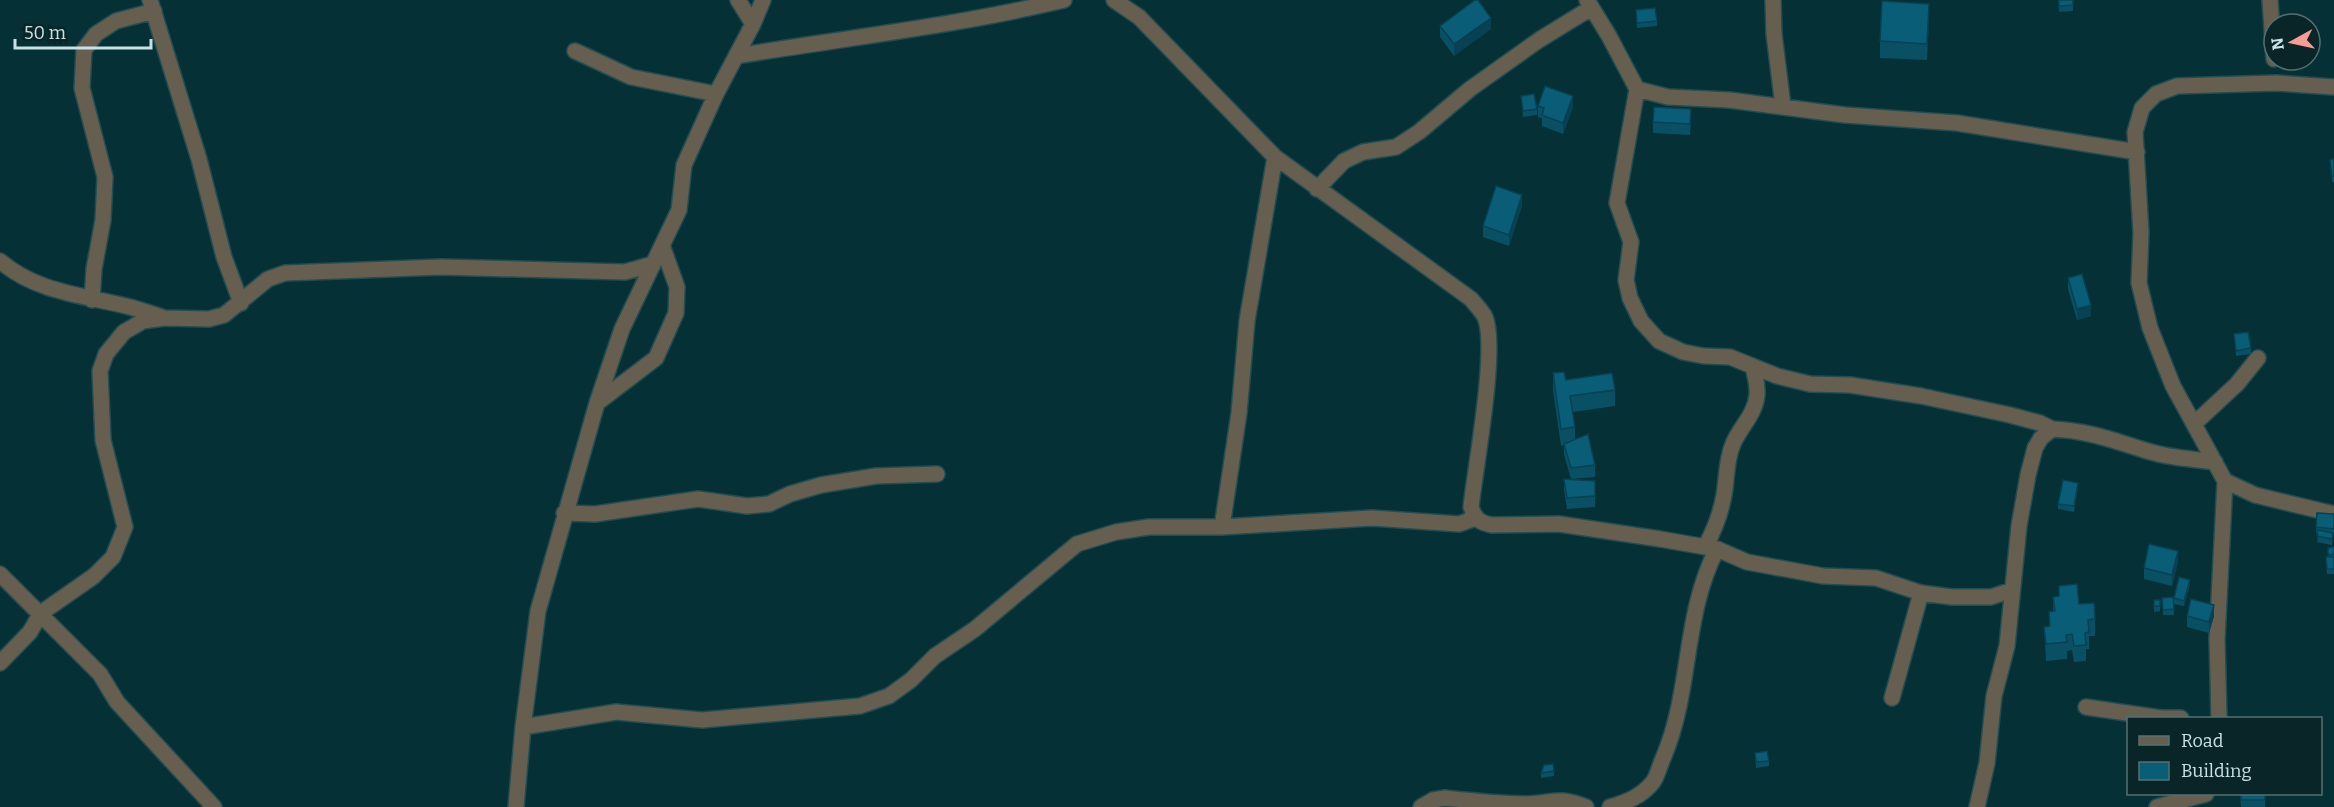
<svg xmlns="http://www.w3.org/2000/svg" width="2334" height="807" viewBox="0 0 2334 807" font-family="Bitter,serif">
	<rect width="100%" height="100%" fill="#053035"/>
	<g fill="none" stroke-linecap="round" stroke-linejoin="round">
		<defs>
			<path id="minor" d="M 150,0 L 199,159 L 224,257 L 241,303
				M 738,0 L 753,24
				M 1114,0 L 1139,17 L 1275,157 L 1471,299 C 1475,304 1482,311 1485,317 C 1498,348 1475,469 1471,507 C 1475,519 1480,523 1492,525 L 1559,524 L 1660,539 L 1717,549 L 1747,562 L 1823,576 L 1876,578 L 1921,593 L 1952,597 L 1991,597 L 2012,590
				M 1587,0 L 1609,36 L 1637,89 L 1668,97 L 1729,100 L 1845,115 L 1957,123 L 2137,152
				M 1773,0 L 1774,34 L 1783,106
				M 2270,0 L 2274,59
				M 575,51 L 631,77 L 716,94
				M 736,56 C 845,38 956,26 1064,0
				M 2334,87 L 2276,83 L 2177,86 L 2156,94 L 2142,108 L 2135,132 L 2141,233 L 2139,283 L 2150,328 L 2173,386 L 2225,481 L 2255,495 L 2334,514
				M 1637,89 L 1617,203 L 1631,242 L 1626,280 L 1630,298 L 1641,321 L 1659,341 L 1683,352 L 1704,356 L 1730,357 L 1777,376 L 1810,384 L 1850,385 L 1921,396 L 2010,415 L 2040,423 L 2052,429
				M 1317,189 L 1344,161 L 1363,152 L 1396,147 L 1419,132 L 1470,89 L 1539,40 L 1591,8
				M 0,261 C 36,292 82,295 126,306 C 138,309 150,313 162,317
				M 92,300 L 94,269 L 103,220 L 105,177 L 82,88 L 84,50 L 96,34 L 116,21 L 154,11
				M 597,403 L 656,358 L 676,313 L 677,287 L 663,248
				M 2194,424 L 2237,384 L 2258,358
				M 564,513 L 595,514 L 698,499 L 747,506 L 769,504 L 790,494 L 821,485 L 876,476 L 937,474
				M 1222,527 L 1239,413 L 1247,321 L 1275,157
				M 1705,547 C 1714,531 1721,512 1724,495 C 1727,478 1726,460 1733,444 C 1740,427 1755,415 1757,395 C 1758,386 1755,376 1753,367
				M 0,574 L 100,674 L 117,702 L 214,807
				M 0,663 L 30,632 L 41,613 L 94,576 L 113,557 L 125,527 L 103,440 L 100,371 L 106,354 L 124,332 L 143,321 L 164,318 L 209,319 L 224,315 L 268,279 L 285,273 L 441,267 L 625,272 L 653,264
				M 1892,698 L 1921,593
				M 2086,707 L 2161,718 L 2181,718
				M 2219,718 L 2217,639 L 2225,481
				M 523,727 L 616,712 L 702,720 L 860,706 L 889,696 L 911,680 L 935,656 L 975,629 L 1077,544 L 1116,532 L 1149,527 L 1222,527 L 1372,518 L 1459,524 L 1473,519 L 1474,517
				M 516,807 L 523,727 L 538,611 L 597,403 L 622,329 L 679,210 L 684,165 L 716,94 L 753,24 L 763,0
				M 1421,807 L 1433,800 L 1445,798 C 1472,801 1499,804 1526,804 C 1553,803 1558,796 1586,807
				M 1610,807 C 1627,802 1642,796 1653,782 C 1658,775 1660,764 1664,756 C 1692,689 1683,614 1717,549
				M 1977,807 L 1987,763 L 1994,696 L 2007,646 L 2019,526 L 2028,475 L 2035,448 L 2041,438 L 2052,429 C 2092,431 2114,441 2151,452 C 2171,458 2194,459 2215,462
				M 2157,807 L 2206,794"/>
		</defs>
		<use href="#minor" stroke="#244c51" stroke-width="18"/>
		<use href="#minor" stroke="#665f50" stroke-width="15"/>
	</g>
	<path fill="#095065" d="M 2058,0 L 2073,0 L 2073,11 L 2059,12 Z
		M 1636,10 L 1657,21 L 1657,26 L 1637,28 Z
		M 1929,21 L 1927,60 L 1880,58 L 1880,41 Z
		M 1440,26 L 1491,29 L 1454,56 L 1440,37 Z
		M 1521,96 L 1537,109 L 1537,115 L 1523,117 Z
		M 1538,106 L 1573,107 L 1563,134 L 1542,126 L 1542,118 L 1538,117 Z
		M 1691,120 L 1690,135 L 1653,133 L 1653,122 Z
		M 2334,159 L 2334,182 L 2332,182 L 2330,160 Z
		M 1522,206 L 1509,246 L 1483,237 L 1483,226 Z
		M 2068,278 L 2091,316 L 2077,320 L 2068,289 Z
		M 2234,334 L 2251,348 L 2251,354 L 2236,356 Z
		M 1553,373 L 1566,380 L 1615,390 L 1615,406 L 1573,412 L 1575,427 L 1575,440 L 1595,465 L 1595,477 L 1571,479 L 1564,455 L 1564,445 L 1561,446 L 1553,390 Z
		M 1564,479 L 1595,481 L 1595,507 L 1567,509 L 1564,490 Z
		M 2078,488 L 2074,512 L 2058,509 L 2058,504 Z
		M 2317,513 L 2334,514 L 2334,534 L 2333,534 L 2332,545 L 2317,542 L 2318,533 L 2316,533 Z
		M 2334,547 L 2334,574 L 2327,574 L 2326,557 L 2328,557 L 2328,548 Z
		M 2178,562 L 2172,586 L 2144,579 L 2144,568 Z
		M 2190,585 L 2184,606 L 2174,604 L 2174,598 Z
		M 2059,586 L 2095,619 L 2095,636 L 2089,636 L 2089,649 L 2086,649 L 2086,661 L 2074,662 L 2072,650 L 2067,651 L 2067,659 L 2046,661 L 2044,627 L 2049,626 L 2049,612 L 2053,611 L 2053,597 L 2059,596 Z
		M 2173,597 L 2174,615 L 2163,615 L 2162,598 Z
		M 2154,600 L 2160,600 L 2160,611 L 2154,612 Z
		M 2187,616 L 2214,616 L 2209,633 L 2187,627 Z
		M 1755,753 L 1769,761 L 1769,766 L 1756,768 Z
		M 1554,771 L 1554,776 L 1541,778 L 1541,773 Z
		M 2240,794 L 2265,794 L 2265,807 L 2241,807 Z"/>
	<path fill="#074153" d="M 1929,4 L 1929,21 L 1927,60 L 1927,44 Z
		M 1491,18 L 1491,29 L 1454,56 L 1454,44 Z
		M 1573,96 L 1573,107 L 1563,134 L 1563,123 Z
		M 1522,195 L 1522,206 L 1509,246 L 1509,235 Z
		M 2091,305 L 2091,316 L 2077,320 L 2077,309 Z
		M 2078,483 L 2078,488 L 2074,512 L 2074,506 Z
		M 2178,551 L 2178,562 L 2172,586 L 2172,575 Z
		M 2190,580 L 2190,585 L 2184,606 L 2184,601 Z
		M 2214,605 L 2214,616 L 2209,633 L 2209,622 Z"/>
	<path fill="#0a5d76" stroke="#074153" stroke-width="1.5" d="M 1475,0 L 1478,0 L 1491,18 L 1454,44 L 1440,26 Z
		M 2059,0 L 2073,0 L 2073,5 L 2059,6 Z
		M 1882,1 L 1929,4 L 1927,44 L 1880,41 Z
		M 1655,8 L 1657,21 L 1637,23 L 1636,10 Z
		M 1545,86 L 1573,96 L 1563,123 L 1542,115 L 1544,108 L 1538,106 Z
		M 1534,94 L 1537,109 L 1523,111 L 1521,96 Z
		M 1654,107 L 1691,109 L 1690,124 L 1653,122 Z
		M 2334,159 L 2334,176 L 2332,177 L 2330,160 Z
		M 1496,186 L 1522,195 L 1509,235 L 1483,226 Z
		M 2082,274 L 2091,305 L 2077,309 L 2068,278 Z
		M 2248,332 L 2251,348 L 2236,351 L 2234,334 Z
		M 1564,372 L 1566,380 L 1612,373 L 1615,390 L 1570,396 L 1575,427 L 1561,429 L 1553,373 Z
		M 1588,434 L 1595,465 L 1571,468 L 1564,444 Z
		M 1564,479 L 1595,481 L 1595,496 L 1567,498 Z
		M 2063,480 L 2078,483 L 2074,506 L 2058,504 Z
		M 2317,513 L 2334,514 L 2334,529 L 2316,527 Z
		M 2318,530 L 2333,533 L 2332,539 L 2317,536 Z
		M 2149,544 L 2178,551 L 2172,575 L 2144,568 Z
		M 2334,547 L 2334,554 L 2328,555 L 2328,548 Z
		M 2326,557 L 2334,557 L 2334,569 L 2327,569 Z
		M 2179,577 L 2190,580 L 2184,601 L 2174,598 Z
		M 2077,584 L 2079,604 L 2094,603 L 2095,619 L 2088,620 L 2089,632 L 2085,633 L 2086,645 L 2074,646 L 2072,634 L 2066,635 L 2067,642 L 2046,644 L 2044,627 L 2050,626 L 2049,612 L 2055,611 L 2053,597 L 2059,596 L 2059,586 Z
		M 2173,597 L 2174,609 L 2163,610 L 2162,598 Z
		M 2191,599 L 2214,605 L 2209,622 L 2187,616 Z
		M 2154,600 L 2160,600 L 2160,606 L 2154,606 Z
		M 1767,751 L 1769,761 L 1756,762 L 1755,753 Z
		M 1553,764 L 1554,771 L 1541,773 L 1544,765 Z
		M 2241,794 L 2265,794 L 2265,800 L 2241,800 Z"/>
	<rect x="2127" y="717" width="195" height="78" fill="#092528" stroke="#557073" stroke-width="1.5"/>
	<rect x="2139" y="736" width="30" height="9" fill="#665f50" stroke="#557073" stroke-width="1.5"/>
	<text x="2181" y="747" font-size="18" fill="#c7e1e4">Road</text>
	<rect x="2139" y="762" width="30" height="18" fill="#0a5d76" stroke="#557073" stroke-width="1.5"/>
	<text x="2181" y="777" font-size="18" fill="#c7e1e4">Building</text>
	<g transform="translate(2292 42) rotate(262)"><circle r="28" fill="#092528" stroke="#557073" stroke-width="1.5"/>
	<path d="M0-4.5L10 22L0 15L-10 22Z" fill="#f59c94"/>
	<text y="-9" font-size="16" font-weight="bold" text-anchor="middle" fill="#c7e1e4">N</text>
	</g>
	<path d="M15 39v9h136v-9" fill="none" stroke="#c7e1e4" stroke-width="3"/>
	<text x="24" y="39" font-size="18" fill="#c7e1e4" stroke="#092528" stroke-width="4.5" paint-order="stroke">50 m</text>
</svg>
